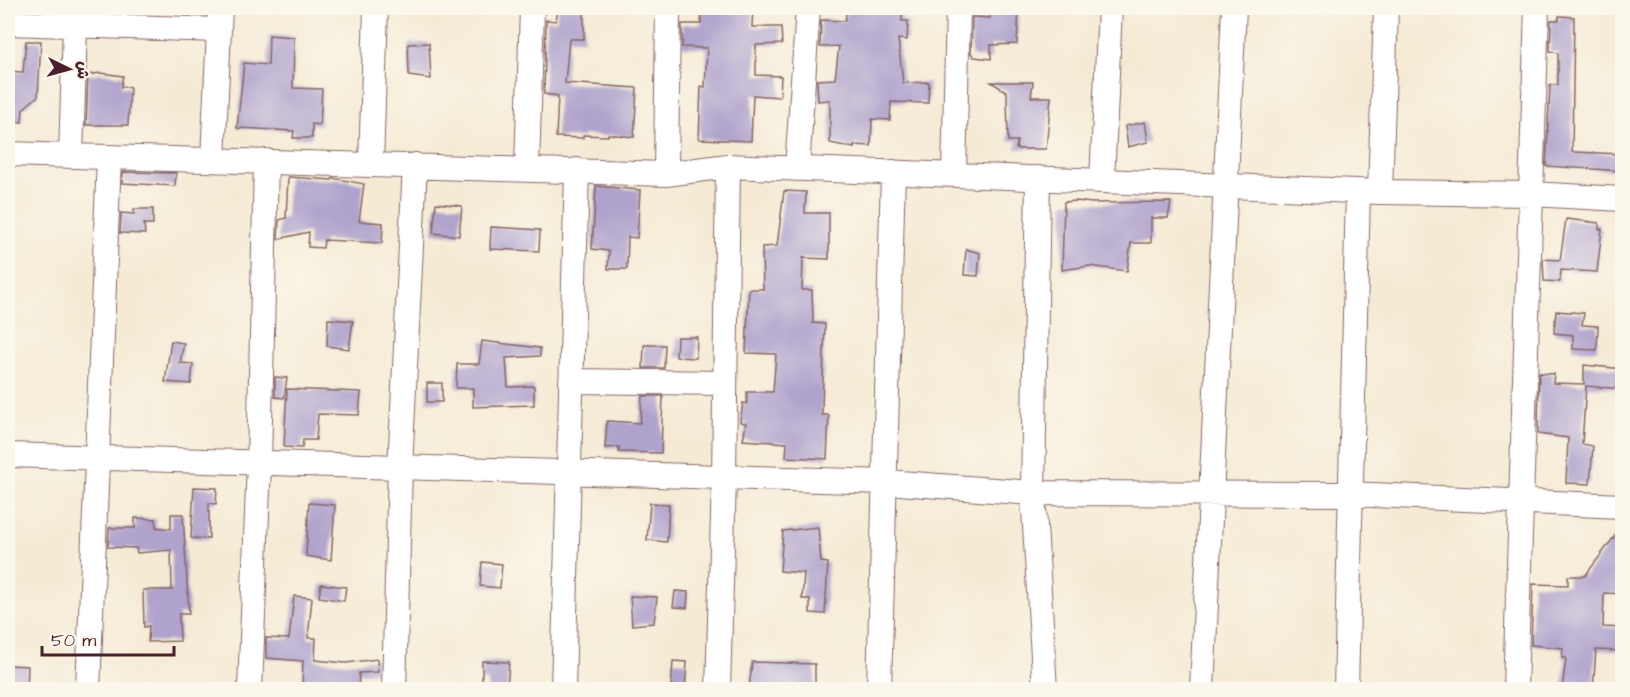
<svg xmlns="http://www.w3.org/2000/svg" width="1630" height="697" viewBox="0 0 1630 697" font-family="'Architects Daughter','Playpen Sans Arabic',sans-serif">
	<rect width="100%" height="100%" fill="#fbf7ec"/>
	<filter id="ink" filterUnits="userSpaceOnUse"><feTurbulence type="fractalNoise" baseFrequency=".0167" numOctaves="2"/><feDisplacementMap in="SourceGraphic" scale="12" xChannelSelector="R" yChannelSelector="G"/><feConvolveMatrix kernelMatrix="1 2 1 2 8 2 1 2 1" color-interpolation-filters="sRGB"/></filter>
	<filter id="wash" filterUnits="userSpaceOnUse"><feTurbulence type="fractalNoise" baseFrequency=".008" numOctaves="4" result="noise"/><feDisplacementMap in="SourceGraphic" scale="24" xChannelSelector="R" yChannelSelector="G"/><feGaussianBlur stdDeviation="1.35" result="paint"/><feColorMatrix in="noise" values="0 0 0 0 0 0 0 0 0 0 0 0 0 0 0 0 0 1.4 0 .05"/><feComposite in="paint" operator="in"/></filter>
	<g filter="url(#wash)">
		<rect width="100%" height="100%" fill="#f5ebd5"/>
		<g id="blocks">
			<path fill="#afa2cc" d="M 558,8 L 584,8 L 584,39 L 569,39 L 565,83 L 637,88 L 634,137 L 608,134 L 608,136 L 583,135 L 583,138 L 556,137 L 558,96 L 544,94 L 546,20 L 556,21 Z
				M 702,8 L 753,8 L 752,27 L 781,27 L 782,44 L 756,45 L 756,75 L 781,76 L 780,97 L 753,95 L 751,141 L 699,139 L 701,86 L 705,87 L 707,48 L 682,47 L 682,24 L 701,24 Z
				M 847,8 L 902,8 L 902,21 L 908,21 L 907,40 L 898,39 L 903,83 L 929,82 L 928,103 L 891,102 L 890,120 L 872,119 L 871,146 L 854,145 L 854,148 L 830,143 L 830,100 L 818,101 L 817,80 L 835,79 L 839,46 L 820,47 L 821,20 L 845,21 Z
				M 991,8 L 1019,8 L 1017,44 L 991,45 L 991,59 L 974,57 L 971,53 L 972,17 L 990,18 Z
				M 1559,16 L 1574,17 L 1572,152 L 1623,154 L 1623,171 L 1546,166 L 1550,85 L 1558,85 L 1558,53 L 1550,51 L 1551,20 L 1559,20 Z
				M 269,35 L 294,37 L 293,88 L 322,89 L 320,125 L 312,124 L 312,138 L 293,138 L 294,131 L 237,128 L 244,63 L 268,65 Z
				M 26,41 L 41,41 L 38,96 L 23,109 L 22,122 L 8,121 L 8,71 L 23,72 Z
				M 429,43 L 431,79 L 409,76 L 408,44 Z
				M 100,73 L 123,76 L 121,87 L 130,87 L 128,125 L 86,125 L 88,75 Z
				M 991,82 L 1033,82 L 1031,97 L 1051,97 L 1046,149 L 1016,149 L 1017,141 L 1008,141 L 1007,92 Z
				M 1145,122 L 1148,142 L 1128,147 L 1125,126 Z
				M 123,172 L 176,173 L 175,186 L 122,183 Z
				M 288,177 L 332,180 L 333,178 L 364,184 L 359,221 L 383,223 L 382,243 L 324,240 L 323,248 L 308,247 L 309,232 L 278,239 L 279,220 L 286,218 Z
				M 596,186 L 640,190 L 637,238 L 628,237 L 627,269 L 608,269 L 609,251 L 592,249 Z
				M 784,191 L 806,192 L 805,213 L 829,213 L 829,259 L 803,258 L 802,290 L 812,290 L 813,323 L 825,324 L 822,406 L 822,415 L 829,415 L 827,459 L 786,457 L 787,443 L 743,440 L 746,423 L 740,422 L 743,403 L 747,404 L 747,392 L 773,392 L 776,354 L 746,353 L 749,289 L 763,289 L 762,247 L 777,246 Z
				M 1076,201 L 1092,203 L 1171,202 L 1168,218 L 1151,218 L 1151,243 L 1131,243 L 1127,271 L 1089,266 L 1062,270 L 1064,202 Z
				M 436,203 L 462,206 L 459,236 L 433,233 Z
				M 134,209 L 153,209 L 153,224 L 144,224 L 145,234 L 120,233 L 121,213 L 134,214 Z
				M 1566,219 L 1599,223 L 1599,229 L 1602,229 L 1597,272 L 1561,270 L 1560,282 L 1544,281 L 1543,259 L 1560,260 Z
				M 491,227 L 540,230 L 539,251 L 490,249 Z
				M 966,249 L 980,253 L 978,276 L 964,275 Z
				M 1556,311 L 1584,313 L 1582,325 L 1598,326 L 1597,350 L 1573,349 L 1573,335 L 1554,333 Z
				M 328,319 L 353,321 L 349,349 L 327,346 Z
				M 677,337 L 697,337 L 696,358 L 676,357 Z
				M 171,341 L 184,343 L 180,363 L 193,364 L 191,384 L 165,382 Z
				M 482,341 L 540,348 L 540,356 L 506,358 L 508,387 L 534,386 L 534,405 L 473,407 L 473,388 L 456,388 L 457,364 L 479,364 Z
				M 644,345 L 665,345 L 664,368 L 643,368 Z
				M 1584,365 L 1623,369 L 1623,389 L 1586,386 L 1582,444 L 1593,446 L 1590,484 L 1566,483 L 1568,438 L 1538,434 L 1539,373 L 1554,374 L 1553,383 L 1584,384 Z
				M 275,377 L 287,378 L 284,398 L 275,397 Z
				M 427,383 L 442,383 L 442,402 L 427,402 Z
				M 287,389 L 361,392 L 359,415 L 318,414 L 316,440 L 303,440 L 302,448 L 284,447 Z
				M 642,396 L 663,396 L 661,453 L 619,452 L 619,447 L 605,448 L 607,421 L 640,423 Z
				M 194,487 L 217,488 L 216,504 L 209,503 L 209,539 L 191,538 Z
				M 309,503 L 335,505 L 331,560 L 306,556 Z
				M 650,503 L 669,504 L 667,542 L 647,540 Z
				M 171,514 L 183,514 L 189,614 L 179,614 L 180,641 L 148,642 L 149,626 L 144,627 L 143,590 L 172,590 L 171,550 L 137,553 L 136,548 L 108,547 L 109,528 L 135,528 L 135,518 L 156,519 L 156,527 L 171,529 Z
				M 1623,525 L 1623,594 L 1604,593 L 1603,627 L 1623,628 L 1623,651 L 1596,650 L 1593,690 L 1562,690 L 1566,658 L 1562,658 L 1563,648 L 1531,645 L 1533,584 L 1568,585 L 1568,576 L 1585,576 Z
				M 818,527 L 821,562 L 828,563 L 825,614 L 810,613 L 810,599 L 802,599 L 804,573 L 780,571 L 783,531 Z
				M 482,562 L 502,564 L 500,588 L 480,586 Z
				M 321,584 L 346,587 L 344,601 L 319,597 Z
				M 675,591 L 688,592 L 687,608 L 673,607 Z
				M 294,596 L 312,598 L 308,638 L 316,638 L 315,660 L 346,663 L 377,659 L 378,672 L 359,673 L 358,690 L 302,690 L 303,661 L 266,658 L 266,638 L 289,639 Z
				M 630,596 L 657,597 L 654,623 L 632,625 Z
				M 482,661 L 509,662 L 507,690 L 488,690 L 488,681 L 482,681 Z
				M 673,661 L 687,662 L 685,690 L 671,690 Z
				M 752,662 L 815,664 L 815,690 L 749,690 Z
				M 8,665 L 28,666 L 27,690 L 8,689 Z"/>
		</g>
	</g>
	<g filter="url(#ink)">
		<use href="#blocks" fill-opacity="0" stroke="#866666" stroke-width="1.5"/>
		<g fill="none" stroke-linecap="round" stroke-linejoin="round">
			<defs>
				<path id="minor" d="M 8,23 L 219,30
					M 8,154 L 666,174 L 728,166 L 1380,192 L 1531,194 L 1622,199
					M 71,156 L 75,25
					M 213,159 L 220,8
					M 371,164 L 376,8
					M 527,168 L 532,8
					M 797,169 L 808,8
					M 666,174 L 668,8
					M 954,175 L 958,8
					M 1038,178 L 1033,493 L 1045,690
					M 1102,181 L 1110,8
					M 1380,192 L 1386,8
					M 571,381 L 725,383
					M 8,455 L 886,482 L 1033,493 L 1349,494 L 1622,506
					M 88,690 L 109,157
					M 250,690 L 259,463 L 266,161
					M 394,690 L 400,468 L 415,165
					M 563,690 L 577,170
					M 718,690 L 724,478 L 728,166
					M 879,690 L 893,172
					M 1202,690 L 1234,8
					M 1346,690 L 1358,191
					M 1515,690 L 1537,8"/>
			</defs>
			<use href="#minor" stroke="#866666" stroke-width="26"/>
			<use href="#minor" stroke="#fff" stroke-width="24"/>
		</g>
	</g>
	<rect width="1630" height="697" fill="none" stroke="#fbf7ec" stroke-width="30"/>
	<g transform="translate(69 69) rotate(95)" stroke="#fbf7ec" stroke-width="4.5" paint-order="stroke">
	<path d="M0-4.5L10 22L0 15L-10 22Z" fill="#4a1f2b"/>
	<text y="-9" font-size="16" font-weight="bold" text-anchor="middle" fill="#4a1f2b">ش</text>
	</g>
	<path d="M42 646v9h132v-9" fill="none" stroke="#4a1f2b" stroke-width="3"/>
	<text x="51" y="646" font-size="18" fill="#4a1f2b" stroke="#fbf7ec" stroke-width="4.5" paint-order="stroke">50 m</text>
</svg>
